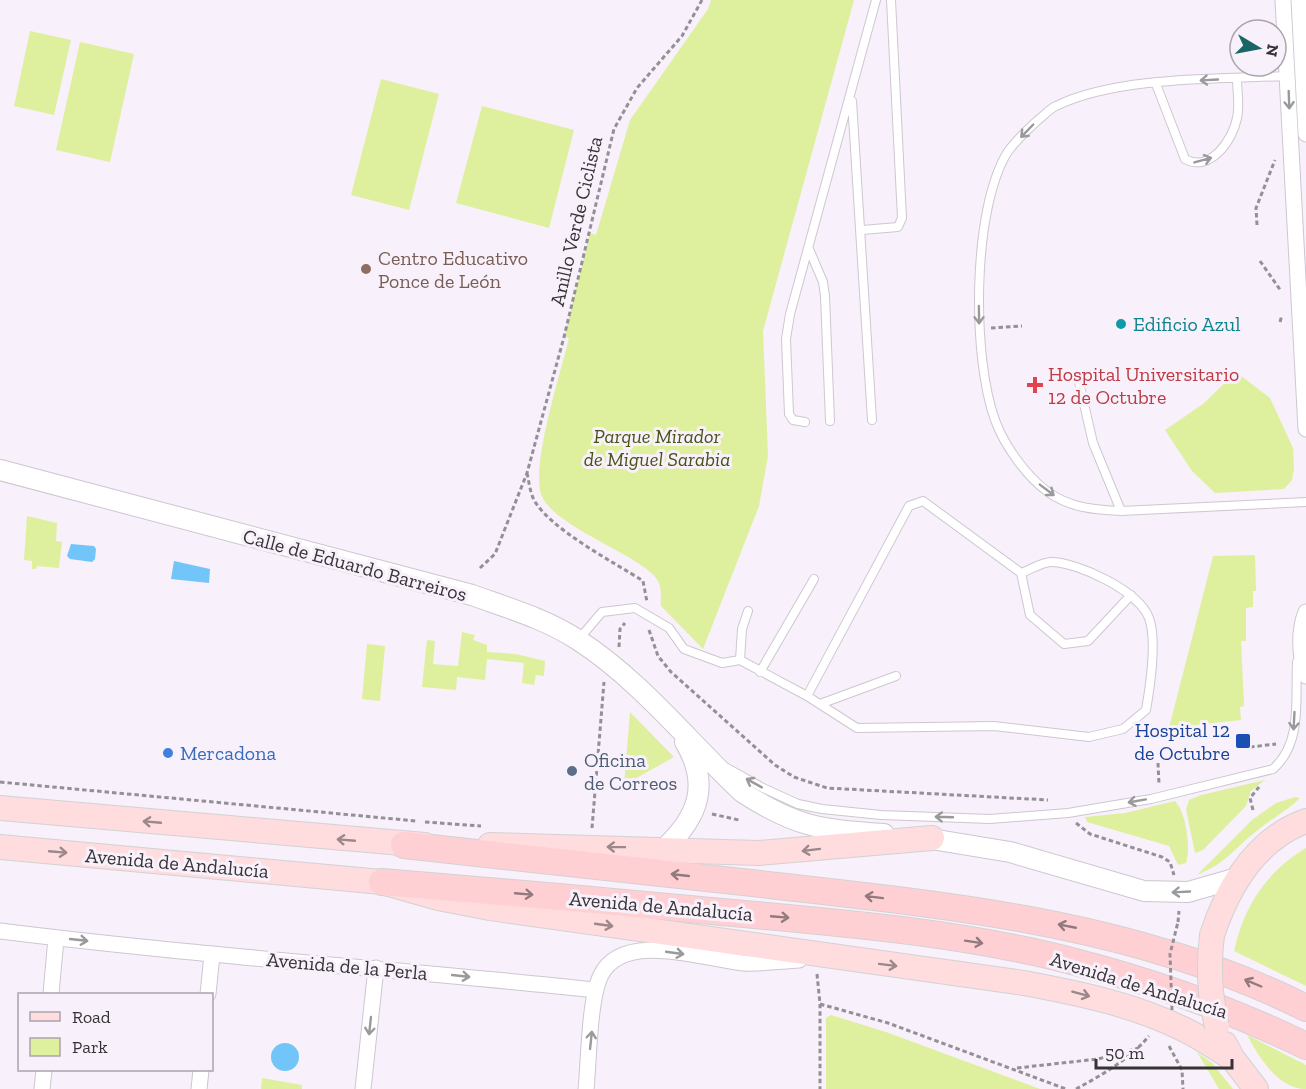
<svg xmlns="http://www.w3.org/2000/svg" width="1306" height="1089" viewBox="0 0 1306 1089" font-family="'Zilla Slab',serif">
	<rect width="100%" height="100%" fill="#f8f0fa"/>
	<path fill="#def09e" d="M 711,0 L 854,0 L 763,331 L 768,456 L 759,506 L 703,649 L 661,606 C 660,599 662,589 659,583 C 650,557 545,526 540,490 C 534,455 560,375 569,338 L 564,337 L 590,233 L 596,235 L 630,120 L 708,9 Z
		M 30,31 L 71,40 L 54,115 L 14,106 Z
		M 80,42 L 134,54 L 110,162 L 56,150 Z
		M 381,79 L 439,94 L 409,210 L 351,195 Z
		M 482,106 L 574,130 L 549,228 L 456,203 Z
		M 1236,372 L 1270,398 L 1293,448 L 1294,468 L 1292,480 L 1284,489 L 1215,493 L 1192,471 L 1165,430 L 1203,404 Z
		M 27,516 L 57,523 L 56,541 L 62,542 L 59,568 L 37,566 L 36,569 L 32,569 L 32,561 L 24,560 Z
		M 1255,555 L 1256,591 L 1253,591 L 1253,607 L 1246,608 L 1246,641 L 1241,641 L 1244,706 L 1240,707 L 1241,720 L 1169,728 L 1213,556 Z
		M 462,632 L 475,635 L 473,640 L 487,645 L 487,652 L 516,654 L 545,661 L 544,676 L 536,675 L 534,685 L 522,683 L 524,663 L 487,659 L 485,680 L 457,677 L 456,690 L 422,687 L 427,640 L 435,641 L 433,664 L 458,666 Z
		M 367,644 L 385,646 L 380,701 L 362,699 Z
		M 630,712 L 674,757 L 624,785 Z
		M 1265,780 L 1251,791 L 1246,806 L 1203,850 L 1195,853 L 1186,809 L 1189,800 L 1201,795 Z
		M 1295,797 L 1300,798 C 1287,811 1272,818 1258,830 C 1233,849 1228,862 1197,875 L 1252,820 L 1276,803 Z
		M 1175,801 C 1186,812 1191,848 1186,863 L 1178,865 L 1169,846 L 1087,822 L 1085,817 L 1125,813 Z
		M 1306,848 L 1306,986 L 1234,951 C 1244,906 1266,872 1306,848 Z
		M 831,1015 L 886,1032 L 1040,1089 L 826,1089 L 826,1018 Z
		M 1247,1035 L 1306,1065 L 1306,1089 C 1278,1089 1259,1057 1247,1035 Z
		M 1197,1052 L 1212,1063 L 1233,1089 L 1219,1089 Z
		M 262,1078 L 302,1085 L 302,1089 L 261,1089 Z"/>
	<path fill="#72c5f9" d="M 71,544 L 94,546 L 96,549 L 95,559 L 92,562 L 70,559 L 67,556 Z
		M 174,561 L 210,569 L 209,583 L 171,579 Z
		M271 1057a14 14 0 1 1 28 0a14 14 0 1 1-28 0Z"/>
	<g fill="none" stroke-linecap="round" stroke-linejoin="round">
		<defs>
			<path id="service" d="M 1288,76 C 1221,79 1116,76 1056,106 C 1049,109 1044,116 1038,120 C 1027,130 1015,141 1007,153 C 972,211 972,357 995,420 C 1004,445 1026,476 1048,492 C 1070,508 1096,510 1121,511 L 1306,502
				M 1156,84 L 1185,159 C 1210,173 1233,140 1237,118 C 1240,105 1237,91 1237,79
				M 852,101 L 872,420
				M 862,230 L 898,227 L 902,218 L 891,0
				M 809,249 L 823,282 L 825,296 L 830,421
				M 1078,378 L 1093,443 L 1121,511
				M 805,422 L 793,420 L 789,414 L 786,339 L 790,314 L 876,0
				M 748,611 L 742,629 L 740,660 L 807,696 L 857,728 L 994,726 L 1089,737 L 1123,729 L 1146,710 C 1150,687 1157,640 1149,618 C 1139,591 1078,562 1051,562 C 1042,562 1030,570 1021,573
				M 579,639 L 602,612 L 635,608 L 669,628 L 684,649 L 722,663 L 740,660
				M 760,672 L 814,579
				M 807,696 L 909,506 L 923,501 L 1021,573 L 1030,615 L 1064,644 L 1088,641 L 1131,595
				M 820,704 L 896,676
				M 727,768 L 763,788 L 798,804 L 822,809 L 881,815 L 990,819 L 1068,813 L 1151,799 L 1273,769 C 1303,743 1295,698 1297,662"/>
			<path id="minor" d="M 1283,0 L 1306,429
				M 1299,0 L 1306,134
				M 1306,612 C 1298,631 1300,658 1306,676
				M 0,931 C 198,956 398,969 596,990
				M 51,994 L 56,938
				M 208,994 L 212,955
				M 42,1089 L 44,1070
				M 199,1089 L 201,1070
				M 363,1089 L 376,968
				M 586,1089 C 589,1060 589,999 601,975 C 623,930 705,959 743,963 C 761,964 781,961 799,960"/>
			<path id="tertiary" d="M 0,470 L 472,595 C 508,608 546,619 578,640 C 640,680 688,741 742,792 C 795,827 822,830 884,834
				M 919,837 L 1010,852 L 1144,891 L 1188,892 L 1237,878
				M 665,848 C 699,816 710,784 685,742"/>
			<path id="primary" d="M 0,808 L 425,845
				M 490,845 L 759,853 L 932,838
				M 0,847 L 382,882 L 438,898 L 490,908 L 1024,983 C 1077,993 1132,1004 1181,1028 C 1199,1036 1216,1048 1233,1059
				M 1212,935 C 1228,887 1256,839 1306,821
				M 1225,1044 L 1233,1059 L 1256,1089"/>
			<path id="trunk" d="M 404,845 C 535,859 665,873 795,888 C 972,908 1144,927 1306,1008
				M 382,882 C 495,891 609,901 722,912 C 841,923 963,932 1079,963 C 1156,983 1234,1011 1306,1046"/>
		</defs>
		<use href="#service" stroke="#cec6d0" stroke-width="10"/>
		<use href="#minor" stroke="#cec6d0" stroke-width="17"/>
		<use href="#tertiary" stroke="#cec6d0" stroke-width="22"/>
		<use href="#primary" stroke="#d3d2d3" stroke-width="26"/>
		<use href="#trunk" stroke="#d3d2d3" stroke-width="28"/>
		<path stroke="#959097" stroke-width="3" stroke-dasharray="4.5 3" stroke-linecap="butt" d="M 1257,225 L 1256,208 L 1275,160
			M 1260,261 L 1281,291
			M 1280,322 L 1282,315
			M 991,328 L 1022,326
			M 527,473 C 529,482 530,492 534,500 C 551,530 614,562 643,581 L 647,602
			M 480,568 L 495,554 L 527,473 L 564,337 L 614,129 L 637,88 L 682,36 L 702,0
			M 649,630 L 658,656 L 671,672 L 775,765 L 794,777 L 827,788 L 1048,800
			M 619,647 L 620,629 L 625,623
			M 1250,747 L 1276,744
			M 1158,763 L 1159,784
			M 0,782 L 416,821
			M 1253,810 L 1250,798 L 1259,787
			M 712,814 L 739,820
			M 425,822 L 481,826
			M 1076,823 L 1090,834 L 1162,857 L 1170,862 L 1174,875
			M 592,828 L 604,682
			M 1178,922 L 1179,911
			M 817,974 L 820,1004 L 820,1089
			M 820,1004 L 888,1023 L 1066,1089
			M 1169,1046 L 1182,1070 L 1183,1089
			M 1017,1068 L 1098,1059 L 1139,1048
			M 1076,1089 C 1102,1075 1130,1059 1149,1036"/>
		<use href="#service" stroke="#fff" stroke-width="8"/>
		<use href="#minor" stroke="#fff" stroke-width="15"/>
		<use href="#tertiary" stroke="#fff" stroke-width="20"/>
		<use href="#primary" stroke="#ffdcde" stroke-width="24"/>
		<use href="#trunk" stroke="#ffd0d3" stroke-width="26"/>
		<defs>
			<path id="primary-bridge" d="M 1212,935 C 1208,967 1209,994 1217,1026"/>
		</defs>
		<use href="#primary-bridge" stroke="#d3d2d3" stroke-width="26" stroke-linecap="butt"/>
		<path stroke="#959097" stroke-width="3" stroke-dasharray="4.5 3" stroke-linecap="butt" d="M 1172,1010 L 1170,954 L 1178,922"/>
		<use href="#primary-bridge" stroke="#ffdcde" stroke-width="24"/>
	</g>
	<defs><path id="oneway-shaft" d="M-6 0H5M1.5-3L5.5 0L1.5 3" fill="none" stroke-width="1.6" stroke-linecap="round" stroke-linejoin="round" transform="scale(1.5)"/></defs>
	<g stroke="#9a999b">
		<use href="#oneway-shaft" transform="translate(1209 80) rotate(177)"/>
		<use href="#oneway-shaft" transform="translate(1289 100) rotate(88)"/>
		<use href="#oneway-shaft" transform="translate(1027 131) rotate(134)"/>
		<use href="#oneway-shaft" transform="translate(1203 160) rotate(-15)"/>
		<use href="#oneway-shaft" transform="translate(979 315) rotate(89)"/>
		<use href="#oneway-shaft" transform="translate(1047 490) rotate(37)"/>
		<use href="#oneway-shaft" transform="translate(1294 721) rotate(93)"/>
		<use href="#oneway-shaft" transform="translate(754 783) rotate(-151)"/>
		<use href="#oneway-shaft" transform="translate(1137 801) rotate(170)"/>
		<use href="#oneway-shaft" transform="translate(944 817) rotate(-178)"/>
		<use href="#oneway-shaft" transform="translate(1181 892) rotate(177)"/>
		<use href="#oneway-shaft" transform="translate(79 940) rotate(6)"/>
		<use href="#oneway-shaft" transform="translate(675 953) rotate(8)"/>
		<use href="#oneway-shaft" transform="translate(461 976) rotate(6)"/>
		<use href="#oneway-shaft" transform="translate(370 1026) rotate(96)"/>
		<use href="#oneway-shaft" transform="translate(591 1040) rotate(-84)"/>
	</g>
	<g stroke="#9a888a">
		<use href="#oneway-shaft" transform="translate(152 822) rotate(-175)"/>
		<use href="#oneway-shaft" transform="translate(346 840) rotate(-175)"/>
		<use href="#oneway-shaft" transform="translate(616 847) rotate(-179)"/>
		<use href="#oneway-shaft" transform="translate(811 850) rotate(173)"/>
		<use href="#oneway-shaft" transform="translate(58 852) rotate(5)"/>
		<use href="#oneway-shaft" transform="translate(604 925) rotate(8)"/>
		<use href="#oneway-shaft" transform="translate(888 965) rotate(7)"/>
		<use href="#oneway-shaft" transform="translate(1081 994) rotate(15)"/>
	</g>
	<g stroke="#907a7d">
		<use href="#oneway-shaft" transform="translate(680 875) rotate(-174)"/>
		<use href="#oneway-shaft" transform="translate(524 894) rotate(5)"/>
		<use href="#oneway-shaft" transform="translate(874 897) rotate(-173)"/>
		<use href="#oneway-shaft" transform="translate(780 917) rotate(5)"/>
		<use href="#oneway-shaft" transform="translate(1067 926) rotate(-169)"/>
		<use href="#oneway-shaft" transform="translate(974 942) rotate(9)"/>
		<use href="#oneway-shaft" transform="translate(1253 983) rotate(-157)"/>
	</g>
	<circle fill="#8d6e63" stroke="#f8f0fa" stroke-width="2" cx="366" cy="269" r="6"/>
	<circle fill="#0f9aa8" stroke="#f8f0fa" stroke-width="2" cx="1121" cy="324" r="6"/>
	<path fill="#e0444e" stroke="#f8f0fa" stroke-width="2" d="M1032 376h6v6h6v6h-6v6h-6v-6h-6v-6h6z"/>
	<rect fill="#1a4fb4" stroke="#f8f0fa" stroke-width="2" x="1235" y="733" width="16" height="16" rx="3"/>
	<circle fill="#3f7fe0" stroke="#f8f0fa" stroke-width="2" cx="168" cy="753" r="6"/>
	<circle fill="#5c6f8a" stroke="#f8f0fa" stroke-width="2" cx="572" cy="771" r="6"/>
	<g text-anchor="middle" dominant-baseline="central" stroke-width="6" stroke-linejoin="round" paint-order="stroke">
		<g font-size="20" fill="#363337" stroke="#f8f0fa">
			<text transform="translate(576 221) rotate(-77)">Anillo Verde Ciclista</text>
			<text transform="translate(355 565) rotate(15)">Calle de Eduardo Barreiros</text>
			<text transform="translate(177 863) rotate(5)">Avenida de Andalucía</text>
			<text transform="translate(661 906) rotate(5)">Avenida de Andalucía</text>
			<text transform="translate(347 966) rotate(5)">Avenida de la Perla</text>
			<text transform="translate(1139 985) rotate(17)">Avenida de Andalucía</text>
		</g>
		<g font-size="20" fill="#785e54" stroke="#f8f0fa" text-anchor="start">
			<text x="378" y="258">Centro Educativo<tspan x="378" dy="23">Ponce de León</tspan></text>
		</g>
		<g font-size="20" fill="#0d838f" stroke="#f8f0fa" text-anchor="start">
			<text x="1133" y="324">Edificio Azul</text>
		</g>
		<g font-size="20" fill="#be3a42" stroke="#f8f0fa" text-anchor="start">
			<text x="1048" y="374">Hospital Universitario<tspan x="1048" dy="23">12 de Octubre</tspan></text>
		</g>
		<g font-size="20" font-style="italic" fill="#485316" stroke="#f8f0fa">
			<text x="657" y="436">Parque Mirador<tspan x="657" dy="23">de Miguel Sarabia</tspan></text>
		</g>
		<g font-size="20" fill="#164399" stroke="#f8f0fa" text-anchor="end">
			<text x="1230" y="730">Hospital 12<tspan x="1230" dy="23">de Octubre</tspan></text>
		</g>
		<g font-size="20" fill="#366cbe" stroke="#f8f0fa" text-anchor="start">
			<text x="180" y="753">Mercadona</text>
		</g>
		<g font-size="20" fill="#4e5e75" stroke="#f8f0fa" text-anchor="start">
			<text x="584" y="760">Oficina<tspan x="584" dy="23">de Correos</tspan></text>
		</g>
	</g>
	<rect x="18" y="993" width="195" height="78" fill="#f8f0fa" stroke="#aaa4ac" stroke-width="1.5"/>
	<rect x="30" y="1012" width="30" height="9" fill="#ffdcde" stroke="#aaa4ac" stroke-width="1.5"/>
	<text x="72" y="1023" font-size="18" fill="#363337">Road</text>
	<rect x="30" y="1038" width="30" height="18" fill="#def09e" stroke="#aaa4ac" stroke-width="1.5"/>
	<text x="72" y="1053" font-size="18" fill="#363337">Park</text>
	<g transform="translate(1258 48) rotate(100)"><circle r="28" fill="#f8f0fa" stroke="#aaa4ac" stroke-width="1.5"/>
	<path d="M0-4.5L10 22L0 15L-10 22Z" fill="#196665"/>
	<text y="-9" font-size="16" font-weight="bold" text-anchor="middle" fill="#363337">N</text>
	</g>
	<path d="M1096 1059v9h136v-9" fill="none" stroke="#363337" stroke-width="3"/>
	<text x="1105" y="1059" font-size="18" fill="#363337" stroke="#f8f0fa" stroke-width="4.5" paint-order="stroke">50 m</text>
</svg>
